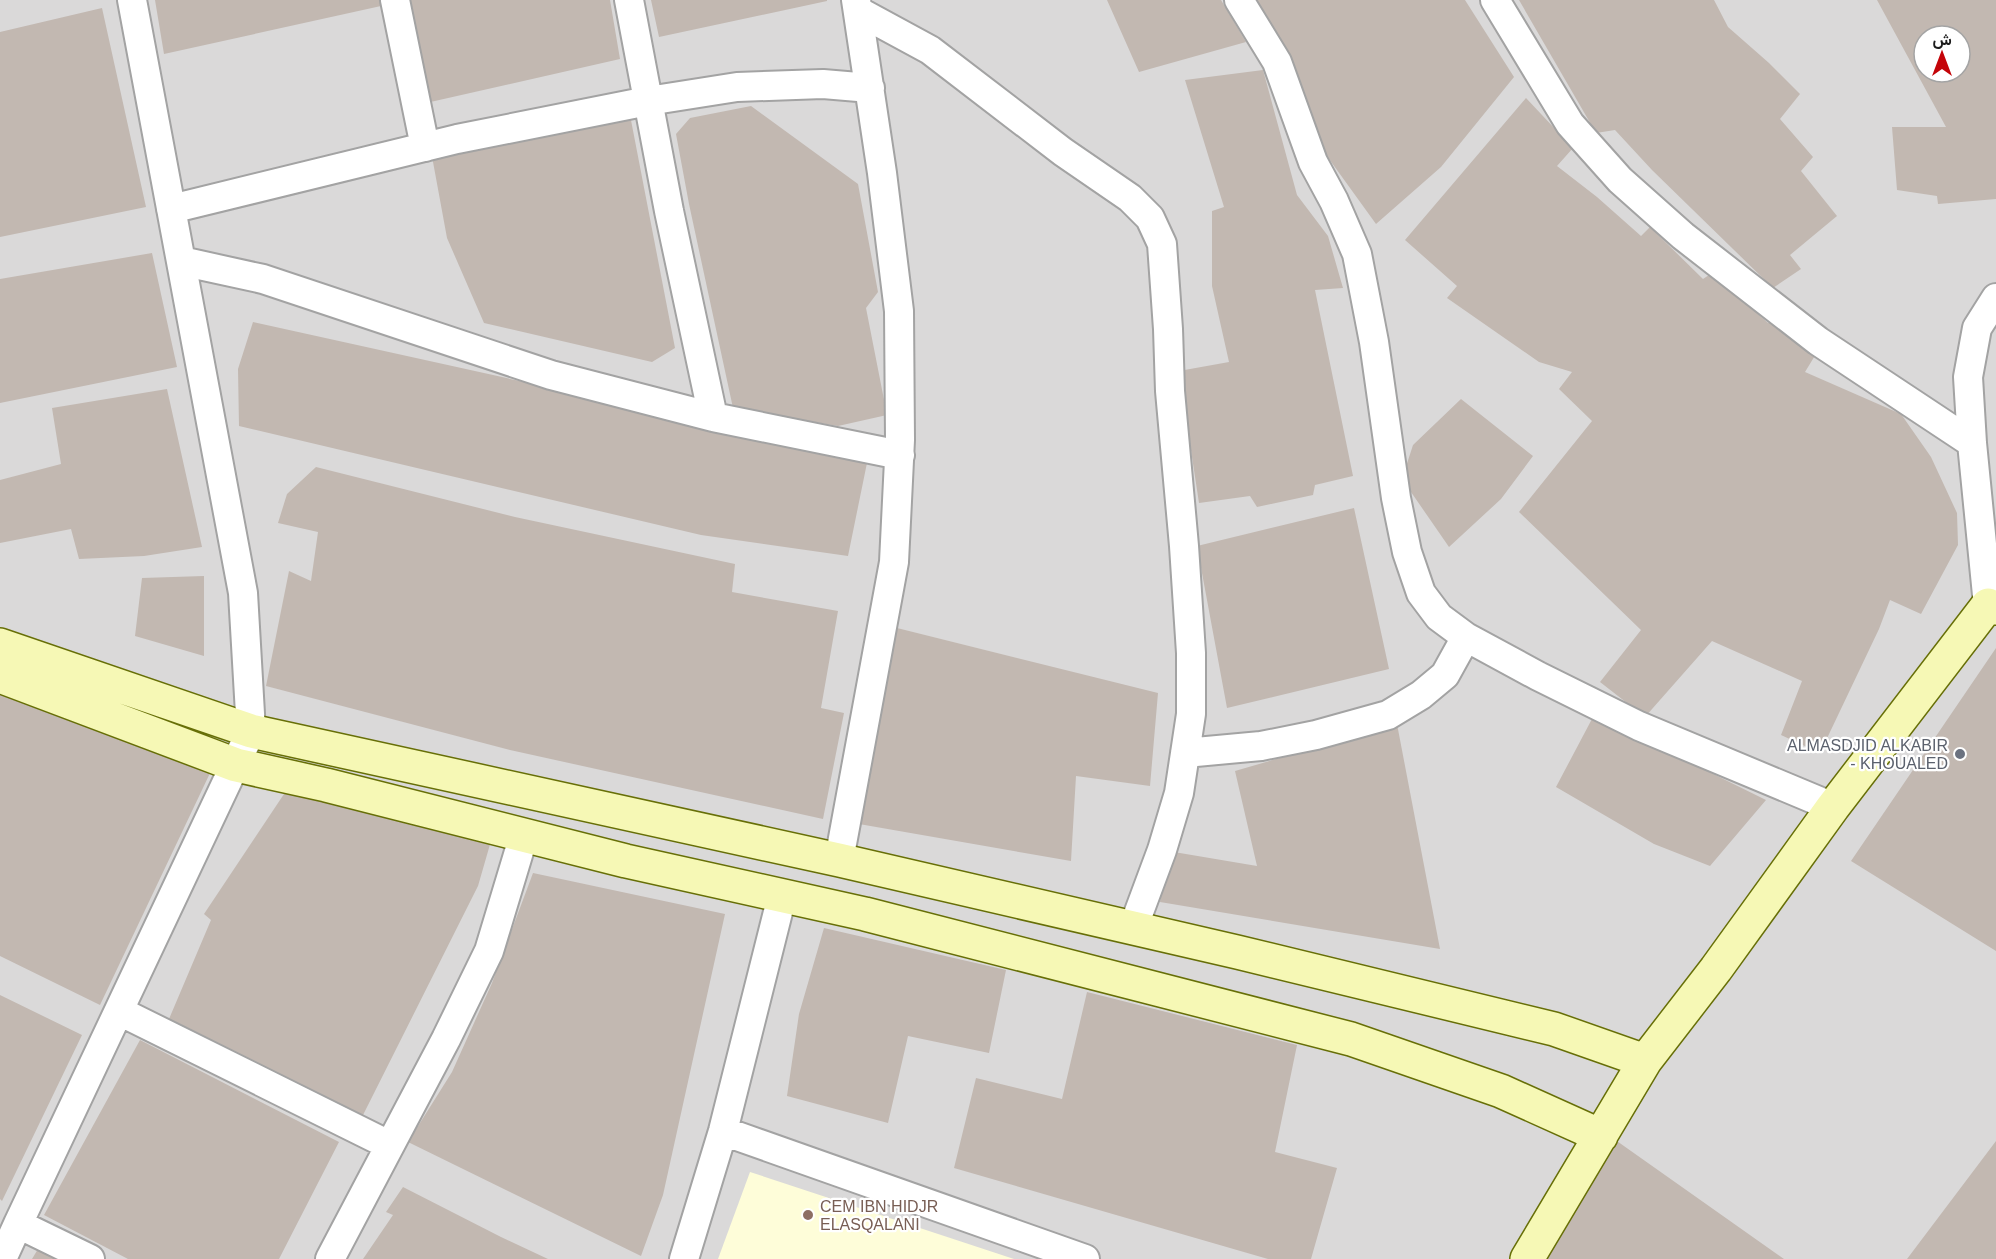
<svg xmlns="http://www.w3.org/2000/svg" width="1996" height="1259" viewBox="0 0 1996 1259" font-family="Arial,Vazirmatn,sans-serif">
	<rect width="100%" height="100%" fill="#ede9e2"/>
	<path fill="#dad9d9" fill-rule="evenodd" d="M 0,0 L 1996,0 L 1996,1259 L 0,1259 ZM 1924,36 L 1960,36 L 1960,72 L 1924,72 Z"/>
	<path fill="#fefdd9" d="M 750,1172 L 1014,1259 L 718,1259 Z"/>
	<path fill="#c2b8b1" fill-rule="evenodd" d="M 155,0 L 380,0 L 381,6 L 164,54 Z
		M 407,0 L 610,0 L 620,59 L 426,103 Z
		M 651,0 L 827,0 L 827,1 L 659,37 Z
		M 1107,0 L 1221,0 L 1246,42 L 1139,72 Z
		M 1249,0 L 1465,0 L 1514,77 L 1441,167 L 1376,224 L 1311,134 Z
		M 1519,0 L 1714,0 L 1728,27 L 1769,63 L 1800,94 L 1780,119 L 1813,157 L 1801,171 L 1837,216 L 1790,255 L 1801,269 L 1773,288 L 1652,170 L 1615,130 L 1596,133 Z
		M 1877,0 L 1996,0 L 1996,199 L 1938,204 L 1937,196 L 1897,190 L 1892,127 L 1946,127 ZM 1924,36 L 1960,36 L 1960,72 L 1924,72 Z
		M 102,8 L 146,207 L 0,237 L 0,32 Z
		M 1263,70 L 1297,195 L 1328,236 L 1343,288 L 1315,290 L 1353,476 L 1315,485 L 1313,495 L 1257,507 L 1250,496 L 1199,503 L 1179,371 L 1229,362 L 1212,286 L 1212,211 L 1224,207 L 1185,80 Z
		M 1526,98 L 1573,148 L 1557,166 L 1597,197 L 1641,236 L 1650,227 L 1703,279 L 1712,273 L 1768,323 L 1782,322 L 1819,349 L 1805,372 L 1901,414 L 1931,457 L 1957,513 L 1958,545 L 1921,614 L 1890,600 L 1879,629 L 1820,753 L 1781,735 L 1802,681 L 1712,641 L 1645,717 L 1600,682 L 1641,630 L 1519,512 L 1592,421 L 1559,389 L 1572,372 L 1539,362 L 1447,298 L 1457,286 L 1405,240 Z
		M 751,106 L 858,184 L 878,292 L 866,308 L 887,415 L 838,426 L 733,408 L 689,204 L 676,134 L 690,118 Z
		M 630,115 L 675,348 L 652,362 L 484,323 L 447,238 L 431,151 Z
		M 152,253 L 177,367 L 0,403 L 0,279 Z
		M 253,322 L 868,458 L 848,556 L 701,535 L 239,426 L 238,369 Z
		M 167,389 L 202,547 L 144,556 L 79,559 L 71,529 L 0,543 L 0,480 L 61,464 L 52,408 Z
		M 1461,399 L 1533,456 L 1501,499 L 1449,547 L 1402,479 L 1413,445 Z
		M 316,467 L 515,517 L 735,564 L 732,592 L 838,611 L 821,708 L 844,713 L 823,819 L 510,750 L 266,686 L 289,571 L 311,581 L 318,532 L 278,523 L 287,494 Z
		M 1354,508 L 1389,669 L 1227,708 L 1197,546 Z
		M 204,576 L 204,656 L 135,636 L 142,578 Z
		M 893,627 L 1158,693 L 1150,786 L 1076,776 L 1071,861 L 859,824 Z
		M 1996,648 L 1996,951 L 1851,861 Z
		M 0,689 L 211,771 L 100,1005 L 0,956 Z
		M 1593,717 L 1701,768 L 1766,800 L 1710,866 L 1654,844 L 1556,787 Z
		M 1397,724 L 1440,949 L 1160,902 L 1168,851 L 1257,866 L 1235,771 Z
		M 288,788 L 493,834 L 478,886 L 361,1119 L 169,1019 L 211,920 L 204,914 Z
		M 533,873 L 725,914 L 663,1195 L 641,1256 L 408,1142 L 452,1072 L 492,983 Z
		M 824,928 L 1006,970 L 989,1053 L 908,1036 L 888,1123 L 787,1096 L 799,1014 Z
		M 1087,992 L 1297,1045 L 1275,1152 L 1337,1168 L 1311,1259 L 1268,1259 L 954,1168 L 976,1078 L 1062,1099 Z
		M 0,995 L 82,1035 L 2,1201 L 0,1199 Z
		M 140,1040 L 339,1142 L 279,1259 L 128,1259 L 44,1215 Z
		M 1614,1139 L 1784,1259 L 1546,1259 Z
		M 1996,1141 L 1996,1259 L 1907,1259 Z
		M 403,1187 L 501,1237 L 548,1259 L 363,1259 L 393,1215 L 386,1212 Z
		M 38,1249 L 57,1259 L 32,1259 Z"/>
	<g fill="none" stroke-linecap="round" stroke-linejoin="round">
		<defs>
			<path id="street" d="M 395,0 L 425,147
				M 629,0 L 669,211 L 713,417 L 900,455
				M 1239,0 L 1277,62 L 1313,162 L 1334,201 L 1357,254 L 1374,342 L 1396,498 L 1407,552 L 1421,593 L 1439,617 L 1466,637 L 1538,676 L 1639,726 L 1833,807
				M 1495,0 L 1570,124 L 1620,180 L 1683,236 L 1818,341 L 1972,443
				M 858,11 L 930,50 L 1063,152 L 1130,198 L 1150,218 L 1162,244 L 1168,329 L 1170,391 L 1184,546 L 1191,653 L 1191,714 L 1179,793 L 1162,850 L 1133,928
				M 171,209 L 457,139 L 648,101 L 737,87 L 823,84 L 870,88
				M 181,261 L 263,279 L 551,375 L 713,417
				M 1988,605 L 1972,443 L 1968,377 L 1977,328 L 1996,298
				M 1185,753 L 1261,746 L 1316,735 L 1388,715 L 1421,695 L 1445,675 L 1466,637
				M 839,860 L 894,562 L 900,440 L 899,311 L 882,173 L 856,0
				M 119,1011 L 389,1145
				M 723,1131 L 1085,1259
				M 18,1224 L 251,731 L 243,593 L 132,0
				M 2,1259 L 18,1224 L 90,1259
				M 330,1259 L 446,1039 L 489,951 L 524,835
				M 684,1259 L 723,1131 L 782,896"/>
			<path id="secondary" d="M 0,645 L 251,731 L 839,860 L 1237,952 L 1554,1029 L 1645,1061
				M 0,676 L 236,765 L 326,785 L 626,861 L 865,914 L 1351,1039 L 1501,1091 L 1601,1136
				M 1527,1259 L 1645,1061 L 1716,969 L 1833,807 L 1988,605 L 1996,608"/>
		</defs>
		<use href="#street" stroke="#a3a3a3" stroke-width="32"/>
		<use href="#secondary" stroke="#676f07" stroke-width="36"/>
		<use href="#street" stroke="#fff" stroke-width="28"/>
		<use href="#secondary" stroke="#f6f8b5" stroke-width="33"/>
	</g>
	<circle fill="#6b7280" stroke="#fff" stroke-width="2" cx="1960" cy="754" r="6"/>
	<circle fill="#8d6e63" stroke="#fff" stroke-width="2" cx="808" cy="1215" r="6"/>
	<g text-anchor="middle" dominant-baseline="central" stroke-width="4.5" stroke-linejoin="round" paint-order="stroke">
		<g font-size="16" fill="#5b616d" stroke="#fff" text-anchor="end">
			<text x="1948" y="745">ALMASDJID ALKABIR<tspan x="1948" dy="18">- KHOUALED</tspan></text>
		</g>
		<g font-size="16" fill="#785e54" stroke="#fff" text-anchor="start">
			<text x="820" y="1206">CEM IBN HIDJR<tspan x="820" dy="18">ELASQALANI</tspan></text>
		</g>
	</g>
	<g transform="translate(1942 54)"><circle r="28" fill="#ffffff" stroke="#a4a4a4" stroke-width="1.5"/>
	<path d="M0-4.5L10 22L0 15L-10 22Z" fill="#c40409"/>
	<text y="-9" font-size="16" font-weight="bold" text-anchor="middle" fill="#1c1c1c">ش</text>
	</g>
</svg>
